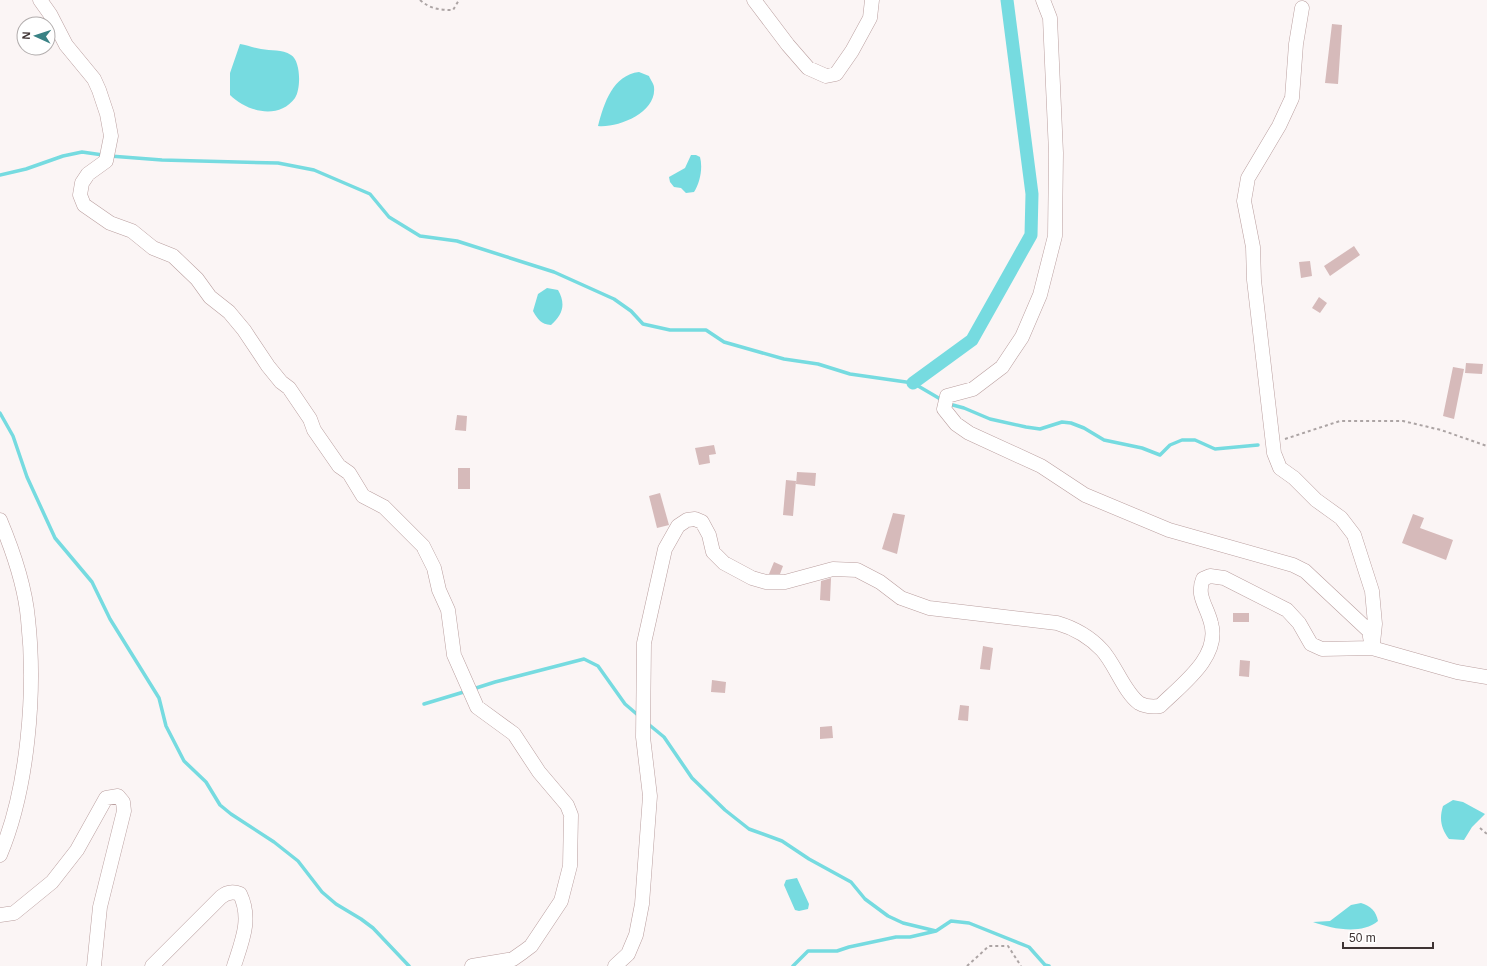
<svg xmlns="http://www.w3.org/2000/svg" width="1487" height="966" viewBox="0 0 1487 966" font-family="Helvetica,sans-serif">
	<rect width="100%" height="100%" fill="#fbf5f5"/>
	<path fill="#76dbe0" d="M 240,44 C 247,45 254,48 261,49 C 271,51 282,49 291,55 C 301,61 301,89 295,98 C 279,120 247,112 230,95 L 230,73 Z
		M 639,72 L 649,76 C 650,79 654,84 654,87 C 657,113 618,128 598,126 C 604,103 613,75 639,72 Z
		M 691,155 L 696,155 L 700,157 C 703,168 700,183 694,192 L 686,193 L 681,188 L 674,187 L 670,182 L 669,177 L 685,168 Z
		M 547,288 L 558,290 C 566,304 563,314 551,325 C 541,324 538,320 533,311 L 538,294 Z
		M 1453,800 L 1463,802 L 1485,814 L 1472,827 L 1464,840 L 1449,839 C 1441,828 1439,819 1443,806 Z
		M 797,878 L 809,904 L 808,909 L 799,911 L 795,910 L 784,885 L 786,880 Z
		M 1361,903 C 1371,906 1376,911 1378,921 C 1361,935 1333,929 1313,922 L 1330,921 L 1351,905 Z"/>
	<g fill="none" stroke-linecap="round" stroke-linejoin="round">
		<path stroke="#76dbe0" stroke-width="3.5" d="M 110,156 L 162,160 L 278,163 L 314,170 L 370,194 L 389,217 L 420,236 L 457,241 L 554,272 L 614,299 L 631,311 L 643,324 L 670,330 L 706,330 L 724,342 L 784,359 L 818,364 L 850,374 L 913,383 L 942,400
			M 0,175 L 26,169 L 63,156 L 82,152 L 103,155
			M 949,404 L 964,408 L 990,419 L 1026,427 L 1040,429 L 1062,422 L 1071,423 L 1084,428 L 1104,440 L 1142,448 L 1160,455 L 1170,445 L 1182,440 L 1195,440 L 1215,449 L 1258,445
			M 0,413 L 13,436 L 27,477 L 55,538 L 92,582 L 110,619 L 159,698 L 166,726 L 184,761 L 206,782 L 220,805 L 231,814 L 274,842 L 298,861 L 322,892 L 336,904 L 361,919 L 373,928 L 409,966
			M 473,689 L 495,682 L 584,659 L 598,666 L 625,704 L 639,716
			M 424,704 L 467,691
			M 647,723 L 664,737 L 692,778 L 725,810 L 749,829 L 782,841 L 809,859 L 851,882 L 865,899 L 888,916 L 903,923 L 936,931
			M 793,966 L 808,951 L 837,951 L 849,947 L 896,937 L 910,937 L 936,931 L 951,921 L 969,923 L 1029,947 L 1045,965 L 1049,966"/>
		<path stroke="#76dbe0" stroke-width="13" d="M 913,383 L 972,340 L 1031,235 L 1032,194 L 1007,0"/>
	</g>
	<path fill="#d6baba" d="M 1332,24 L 1342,25 L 1338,84 L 1325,83 Z
		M 1354,246 L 1360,255 L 1330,276 L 1324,266 Z
		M 1310,261 L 1312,276 L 1301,278 L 1299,262 Z
		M 1319,297 L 1327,303 L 1320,313 L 1312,308 Z
		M 1466,363 L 1483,364 L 1482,374 L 1465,373 Z
		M 1453,367 L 1464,369 L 1454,419 L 1443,416 Z
		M 457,415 L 467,416 L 466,431 L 455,430 Z
		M 714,445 L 716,454 L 709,455 L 710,463 L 699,465 L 695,448 Z
		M 458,468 L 470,468 L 470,489 L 458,489 Z
		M 797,472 L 816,473 L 815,486 L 796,484 Z
		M 786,480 L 796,481 L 793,516 L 783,515 Z
		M 660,493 L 669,525 L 657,528 L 649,496 Z
		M 893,513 L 905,515 L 897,554 L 882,549 Z
		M 1413,514 L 1424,518 L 1420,528 L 1453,540 L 1446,560 L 1402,543 Z
		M 774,562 L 783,566 L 780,574 L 769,574 Z
		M 831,578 L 830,601 L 820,600 L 821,581 Z
		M 1233,613 L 1249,613 L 1249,622 L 1233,622 Z
		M 983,646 L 993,648 L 990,670 L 980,669 Z
		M 1240,660 L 1250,661 L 1249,677 L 1239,676 Z
		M 712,680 L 726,682 L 725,693 L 711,692 Z
		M 960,705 L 969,706 L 968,721 L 958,720 Z
		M 832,726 L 833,738 L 820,739 L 820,727 Z"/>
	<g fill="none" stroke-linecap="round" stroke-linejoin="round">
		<defs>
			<path id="minor" d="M 40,0 L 50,14 L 66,45 L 94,79 L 99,90 L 107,114 L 111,136 L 106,161 L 88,174 L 82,183 L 80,195 L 84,205 L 110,223 L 132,231 L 153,248 L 173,256 L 197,279 L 210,297 L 229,312 L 244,330 L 268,366 L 281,382 L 289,388 L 310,419 L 314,430 L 339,466 L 349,473 L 363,496 L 384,507 L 423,546 L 434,568 L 439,590 L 448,610 L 454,655 L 477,707 L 514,734 L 539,772 L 567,805 L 571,815 L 570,866 L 561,901 L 531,946 L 523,952 L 513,959 L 472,966
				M 754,0 L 788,45 L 808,68 L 826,76 L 836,74 L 852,51 L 870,18 L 872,0
				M 1043,0 L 1050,18 L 1056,153 L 1055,236 L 1040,295 L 1022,337 L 1002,367 L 973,389 L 947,396 L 944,409 L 956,424 L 969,433 L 1041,466 L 1085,495 L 1169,530 L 1293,565 L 1305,571 L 1369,631 L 1372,648
				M 1302,8 L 1296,44 L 1292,98 L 1279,126 L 1248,178 L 1244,201 L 1253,247 L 1254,280 L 1274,453 L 1280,468 L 1294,478 L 1316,500 L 1341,518 L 1354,535 L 1372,591 L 1375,624 L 1373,643
				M 0,520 C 13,551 25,586 28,619 C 36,691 28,789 0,855
				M 0,915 L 14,913 L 52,882 L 77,850 L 106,798 L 118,796 L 123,802 L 124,811 L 100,907 L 94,966
				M 152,966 L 221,897 C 227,892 233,891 240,894 C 252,919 242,941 234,966
				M 615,966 L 628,954 L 636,935 L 642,904 L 650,796 L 643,737 L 644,643 L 665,549 L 678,526 L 687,520 L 695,519 L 702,522 L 709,535 L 713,552 L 724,563 L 752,578 L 766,582 L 785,582 L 833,569 L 857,570 L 880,582 L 901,598 L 929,608 L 1057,623 C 1074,628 1089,636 1102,650 C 1115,664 1124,692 1139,703 C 1146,707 1153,707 1160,706 C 1181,685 1221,657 1211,623 C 1207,606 1196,596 1203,579 L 1210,576 L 1224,578 L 1287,610 L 1299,623 L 1311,644 L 1322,649 L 1372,648 L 1457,672 L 1487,677"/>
		</defs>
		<use href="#minor" stroke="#ba9f9f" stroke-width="15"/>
		<path stroke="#aca4a4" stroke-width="2" stroke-dasharray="3 3" stroke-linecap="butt" d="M 420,0 C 430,9 440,10 453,10 L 459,0
			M 1285,439 L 1340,421 L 1403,421 L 1441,430 L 1487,446
			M 1480,828 L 1487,834
			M 967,966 L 989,946 L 1008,946 L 1021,966"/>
		<use href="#minor" stroke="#fff" stroke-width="14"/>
	</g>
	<g transform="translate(36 36) rotate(273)"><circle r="19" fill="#ffffff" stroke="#b2adad"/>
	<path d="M0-3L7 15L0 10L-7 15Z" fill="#398285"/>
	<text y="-6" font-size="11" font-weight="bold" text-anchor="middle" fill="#3e3333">N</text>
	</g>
	<path d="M1343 942v6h90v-6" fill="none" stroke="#3e3333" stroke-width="2"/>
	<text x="1349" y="942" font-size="12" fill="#3e3333" stroke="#ffffff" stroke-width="3" paint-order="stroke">50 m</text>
</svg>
